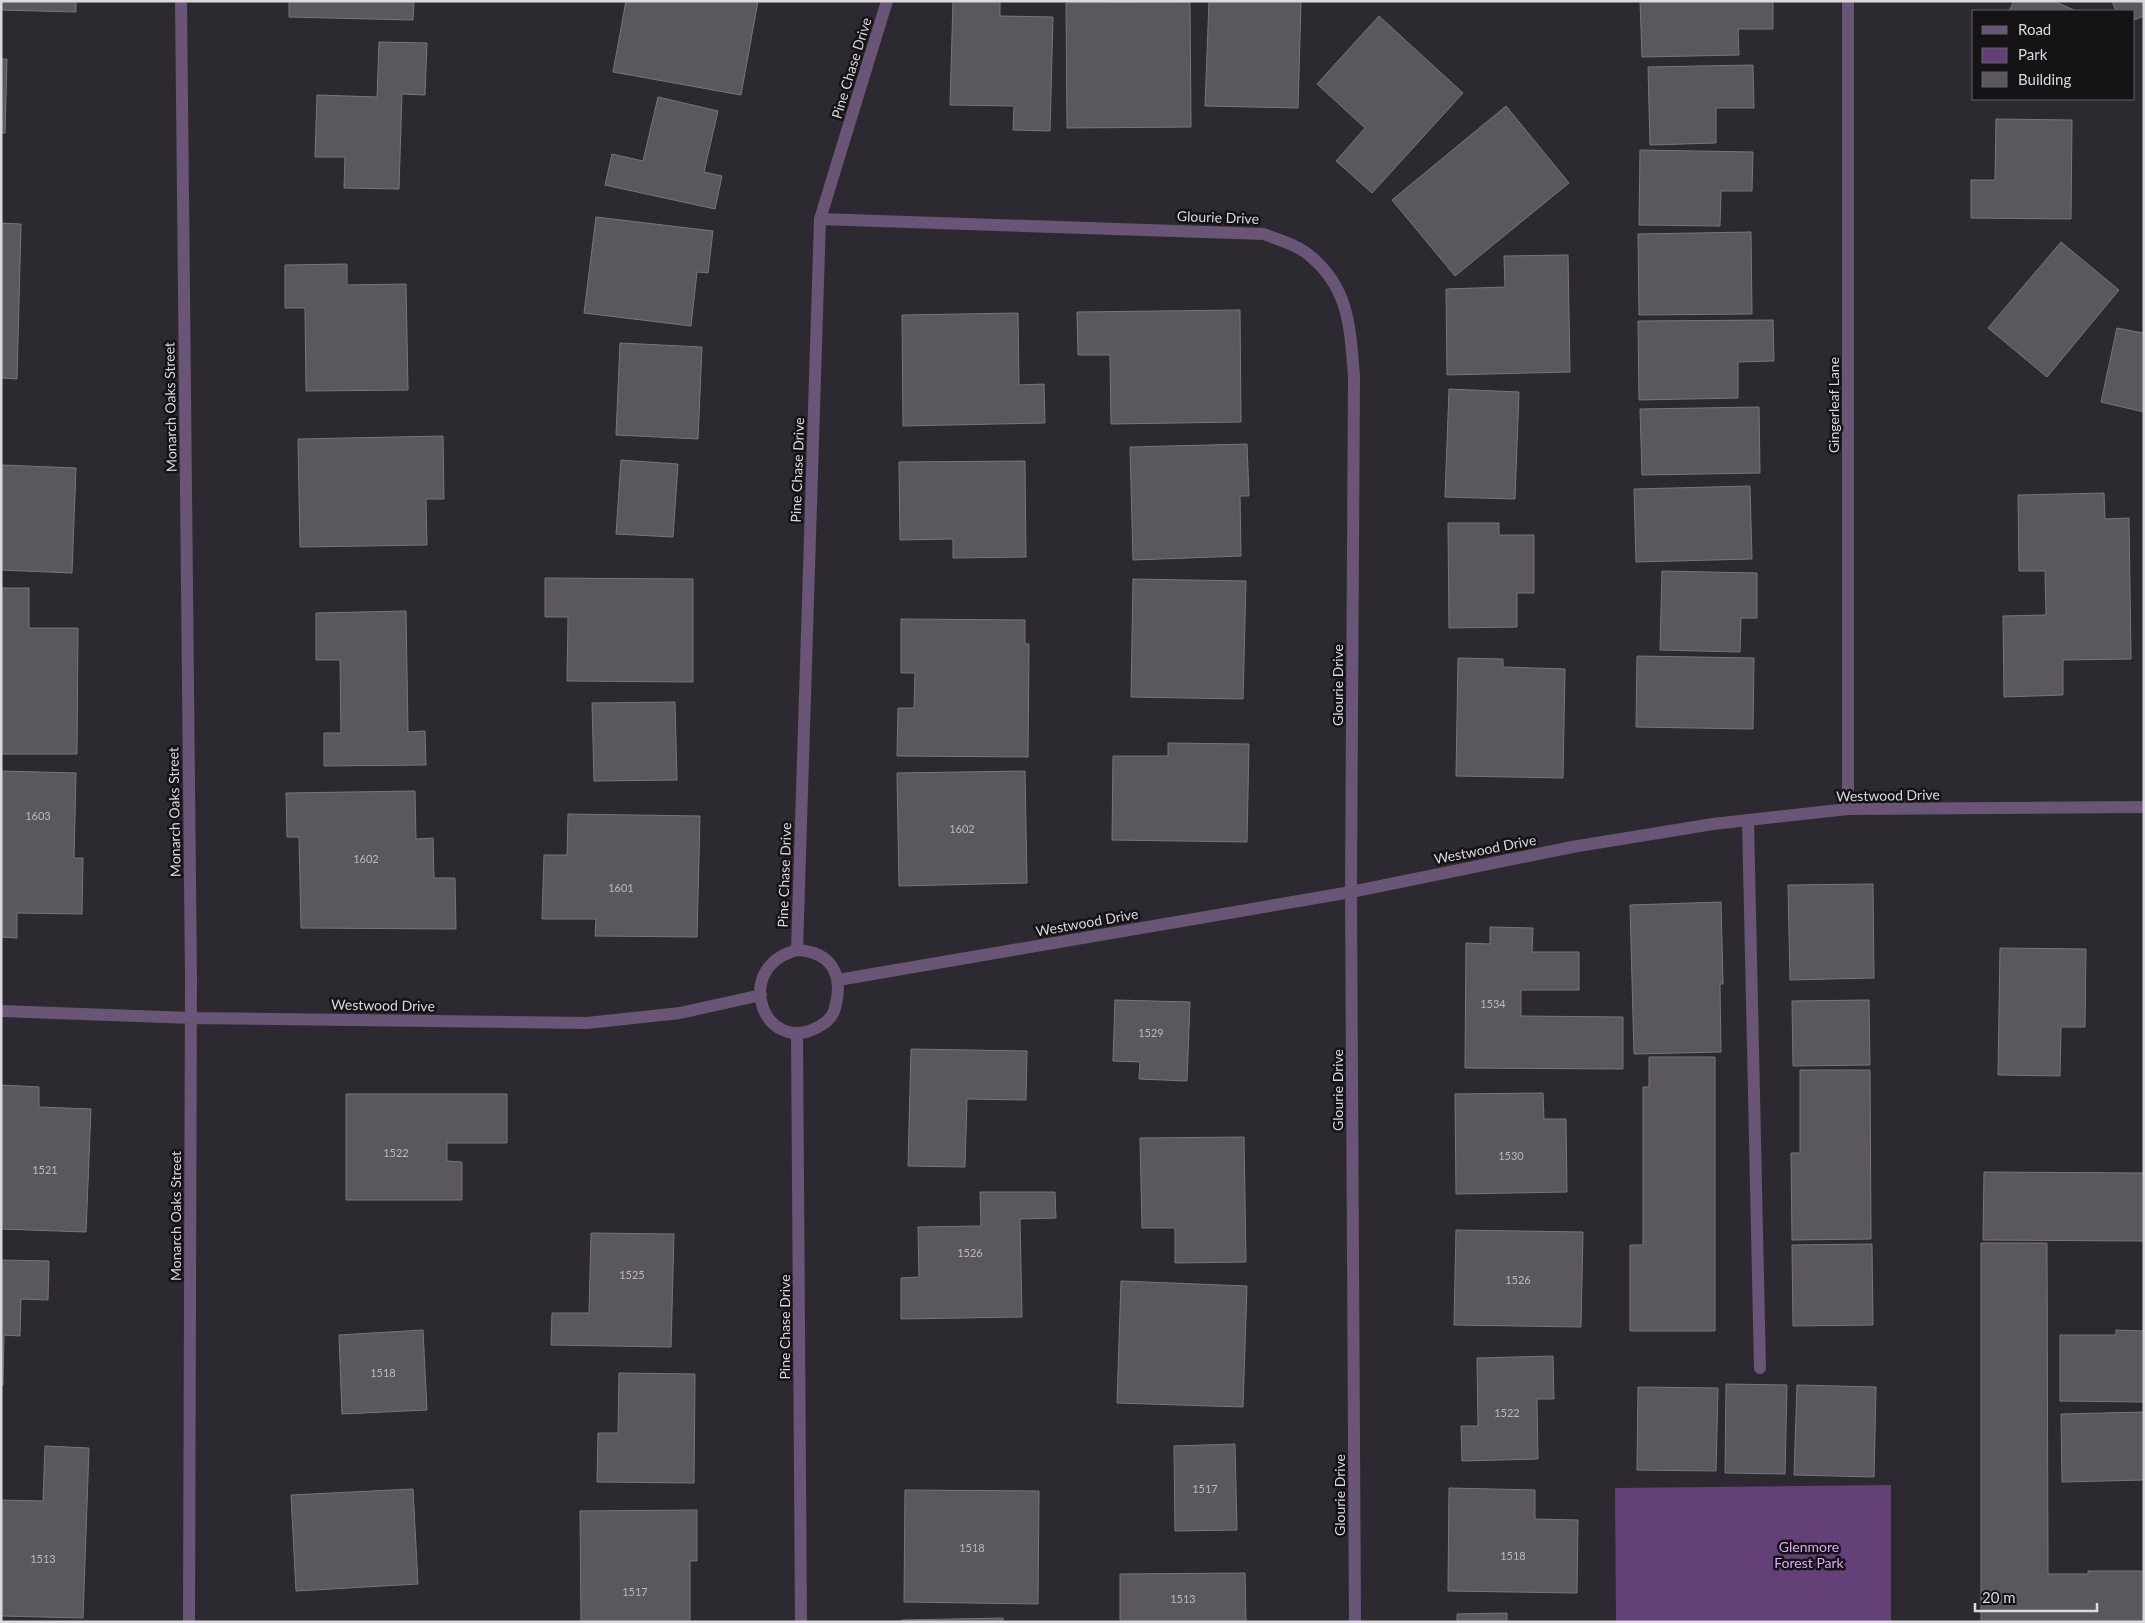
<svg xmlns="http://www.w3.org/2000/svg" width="2145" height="1623" viewBox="0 0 2145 1623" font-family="Lato,sans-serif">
	<rect width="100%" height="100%" fill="#2d2930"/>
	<path fill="#644079" d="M 1891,1485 L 1891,1622 L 1616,1622 L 1615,1488 Z"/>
	<path fill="#5b575e" stroke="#7a757d" d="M 1,1 L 76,1 L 76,12 L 1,10 Z
		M 289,1 L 414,1 L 413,20 L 289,17 Z
		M 626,1 L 758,1 L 741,95 L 613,72 Z
		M 953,1 L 1000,1 L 1000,16 L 1053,17 L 1050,131 L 1013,130 L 1014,106 L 950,105 Z
		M 1209,1 L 1301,1 L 1298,108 L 1205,106 Z
		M 1640,1 L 1773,1 L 1773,29 L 1738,29 L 1739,55 L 1642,57 Z
		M 2014,1 L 2054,1 L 2076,11 L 2009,11 Z
		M 2112,1 L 2144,1 L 2144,16 L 2134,20 L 2134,11 L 2116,11 Z
		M 1190,2 L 1191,127 L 1067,128 L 1066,3 Z
		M 1379,16 L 1463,93 L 1372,193 L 1336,161 L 1365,128 L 1317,84 Z
		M 379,42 L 427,43 L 425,95 L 402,94 L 399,189 L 344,188 L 345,157 L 315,157 L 317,95 L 377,97 Z
		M 1,59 L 7,59 L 5,133 L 1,133 Z
		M 1753,65 L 1754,108 L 1716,108 L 1716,143 L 1650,145 L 1648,67 Z
		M 658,97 L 718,111 L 704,172 L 722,176 L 715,209 L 605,185 L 612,154 L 643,161 Z
		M 1506,106 L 1569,183 L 1455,276 L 1392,200 Z
		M 1996,119 L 2072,120 L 2071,219 L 1971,218 L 1971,180 L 1995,180 Z
		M 1640,150 L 1753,152 L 1752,191 L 1721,191 L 1720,226 L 1639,225 Z
		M 596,217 L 713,231 L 708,273 L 697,272 L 691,326 L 584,313 Z
		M 1,223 L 21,224 L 17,379 L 1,378 Z
		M 1751,232 L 1752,314 L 1639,315 L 1638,234 Z
		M 2061,242 L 2119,290 L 2047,377 L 1988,328 Z
		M 1568,255 L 1570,372 L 1447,375 L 1446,289 L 1505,287 L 1504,256 Z
		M 347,264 L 347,285 L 406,284 L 408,390 L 306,391 L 305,308 L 285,308 L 285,265 Z
		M 1240,310 L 1241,422 L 1111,424 L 1110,355 L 1078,355 L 1077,312 Z
		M 1018,313 L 1019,385 L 1044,384 L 1045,423 L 903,426 L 902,315 Z
		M 1773,320 L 1774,361 L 1738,362 L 1738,398 L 1639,400 L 1638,321 Z
		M 2117,328 L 2143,333 L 2144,329 L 2144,412 L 2101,402 Z
		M 620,343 L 702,347 L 698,439 L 616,435 Z
		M 1449,389 L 1519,392 L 1515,499 L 1445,497 Z
		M 1759,407 L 1760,473 L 1642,475 L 1640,409 Z
		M 443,436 L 444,499 L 426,499 L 427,545 L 300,547 L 298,439 Z
		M 1247,444 L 1249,496 L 1240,496 L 1241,556 L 1133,560 L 1130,447 Z
		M 621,460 L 678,464 L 673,537 L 616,534 Z
		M 1025,461 L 1026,557 L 953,558 L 953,539 L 900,540 L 899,462 Z
		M 1,465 L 76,468 L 72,573 L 1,570 Z
		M 1750,486 L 1752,559 L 1636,562 L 1634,489 Z
		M 2104,493 L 2105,519 L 2129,518 L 2131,659 L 2063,660 L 2063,695 L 2004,697 L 2003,616 L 2046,615 L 2045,571 L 2019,571 L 2018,495 Z
		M 1448,523 L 1499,523 L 1499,535 L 1534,535 L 1534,593 L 1517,593 L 1517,627 L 1449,628 Z
		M 1662,571 L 1757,573 L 1757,618 L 1741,618 L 1740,652 L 1660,650 Z
		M 545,578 L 693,579 L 693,682 L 567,681 L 568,617 L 545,617 Z
		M 1133,579 L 1246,581 L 1243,699 L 1131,697 Z
		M 1,588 L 29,588 L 29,628 L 78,628 L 77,754 L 1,754 Z
		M 406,611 L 408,732 L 425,731 L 426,765 L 324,766 L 324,733 L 341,733 L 340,660 L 316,660 L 316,613 Z
		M 901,619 L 1025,620 L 1025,644 L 1029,644 L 1028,757 L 897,756 L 898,708 L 914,708 L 915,673 L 901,673 Z
		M 1637,656 L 1754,658 L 1753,729 L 1636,727 Z
		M 1458,658 L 1503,659 L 1503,667 L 1565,669 L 1563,778 L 1456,776 Z
		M 675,702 L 677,780 L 594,781 L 592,703 Z
		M 1168,743 L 1249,744 L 1247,842 L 1112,840 L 1113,756 L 1168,756 Z
		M 1,771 L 76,773 L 74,858 L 83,858 L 82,914 L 17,913 L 17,938 L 1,937 Z
		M 1025,771 L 1027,883 L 899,886 L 897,773 Z
		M 415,791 L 416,839 L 433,838 L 434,878 L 455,878 L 456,929 L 301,928 L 299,837 L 287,837 L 286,793 Z
		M 568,814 L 700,816 L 697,937 L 595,936 L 596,919 L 542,919 L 544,855 L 567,855 Z
		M 1873,884 L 1874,978 L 1790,980 L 1788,885 Z
		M 1721,902 L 1723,984 L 1720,984 L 1721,1052 L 1634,1054 L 1630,905 Z
		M 1490,927 L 1533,928 L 1532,952 L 1579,952 L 1579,990 L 1521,990 L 1521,1016 L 1623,1017 L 1623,1069 L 1465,1068 L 1466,943 L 1490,944 Z
		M 2000,948 L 2086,949 L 2085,1027 L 2061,1027 L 2060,1076 L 1998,1075 Z
		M 1115,1000 L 1190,1002 L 1187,1081 L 1139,1079 L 1140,1062 L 1113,1061 Z
		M 1869,1000 L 1870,1065 L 1793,1066 L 1792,1001 Z
		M 911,1049 L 1027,1051 L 1026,1100 L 967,1099 L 965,1167 L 908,1166 Z
		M 1649,1057 L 1715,1057 L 1715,1331 L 1630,1331 L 1630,1245 L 1643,1245 L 1643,1087 L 1649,1087 Z
		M 1800,1070 L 1870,1070 L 1871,1239 L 1792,1240 L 1791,1153 L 1800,1153 Z
		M 1,1085 L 39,1087 L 39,1107 L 91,1109 L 86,1232 L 1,1229 Z
		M 1543,1093 L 1544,1119 L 1566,1119 L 1567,1192 L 1456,1194 L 1455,1094 Z
		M 346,1094 L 507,1094 L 507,1143 L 447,1143 L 447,1161 L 462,1162 L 462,1200 L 346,1200 Z
		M 1244,1137 L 1246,1262 L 1175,1263 L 1175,1228 L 1142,1228 L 1140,1138 Z
		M 1984,1172 L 2144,1173 L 2144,1241 L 1983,1240 Z
		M 980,1192 L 1055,1192 L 1056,1218 L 1020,1219 L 1022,1317 L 901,1319 L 901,1278 L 919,1277 L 918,1227 L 981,1226 Z
		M 1456,1230 L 1583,1232 L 1581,1327 L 1454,1325 Z
		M 591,1233 L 674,1234 L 671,1347 L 551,1345 L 552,1313 L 589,1313 Z
		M 1981,1243 L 2047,1243 L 2048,1574 L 2088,1574 L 2088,1571 L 2144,1571 L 2144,1622 L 1981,1622 Z
		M 1872,1244 L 1873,1325 L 1793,1326 L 1792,1245 Z
		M 1,1260 L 49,1261 L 48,1300 L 21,1299 L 20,1336 L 4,1335 L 3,1385 L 1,1385 Z
		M 1121,1281 L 1247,1286 L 1243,1407 L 1117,1403 Z
		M 423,1330 L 427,1410 L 342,1414 L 339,1335 Z
		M 2116,1330 L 2144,1331 L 2144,1402 L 2060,1401 L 2060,1335 L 2116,1335 Z
		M 1553,1356 L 1554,1399 L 1537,1399 L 1538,1459 L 1462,1461 L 1461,1426 L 1478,1426 L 1477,1358 Z
		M 619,1373 L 695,1374 L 694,1483 L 597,1482 L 598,1433 L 618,1433 Z
		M 1726,1384 L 1787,1385 L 1785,1474 L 1725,1473 Z
		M 1797,1385 L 1876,1387 L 1874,1477 L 1794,1475 Z
		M 1638,1387 L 1718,1388 L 1716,1471 L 1637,1470 Z
		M 2144,1412 L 2144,1480 L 2062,1482 L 2061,1414 Z
		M 1235,1444 L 1237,1530 L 1175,1531 L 1174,1446 Z
		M 45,1446 L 89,1448 L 83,1618 L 1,1616 L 1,1500 L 43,1501 Z
		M 1449,1488 L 1535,1490 L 1535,1519 L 1578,1520 L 1577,1593 L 1448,1591 Z
		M 413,1489 L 418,1584 L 296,1591 L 291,1495 Z
		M 905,1490 L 1039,1491 L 1038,1604 L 904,1602 Z
		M 697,1510 L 697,1561 L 690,1561 L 690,1622 L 581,1622 L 580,1511 Z
		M 1245,1573 L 1246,1622 L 1120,1622 L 1120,1574 Z
		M 1507,1613 L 1507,1622 L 1457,1622 L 1457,1614 Z
		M 1003,1618 L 1003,1622 L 902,1622 L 902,1620 Z"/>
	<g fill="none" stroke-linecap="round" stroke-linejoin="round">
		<path stroke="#695575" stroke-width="12" d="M 1748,820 L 1760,1368"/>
		<path stroke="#695575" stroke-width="12" d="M 181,1 L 191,978 L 189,1622
			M 820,219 L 1264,234 C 1278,240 1298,245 1309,255 C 1350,288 1350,329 1354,377 L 1351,892 L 1355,1622
			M 1848,809 L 1848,1
			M 797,950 L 820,219 L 887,1
			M 797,950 C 832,952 844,975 835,1008 C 833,1016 826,1023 818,1027 C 765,1057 730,968 797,950 Z
			M 838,980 L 1351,892 L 1572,847 L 1713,824 L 1848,809 L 2144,807
			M 1,1011 L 191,1018 L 587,1023 L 680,1013 L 761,995
			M 797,1033 L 801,1622"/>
	</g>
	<g text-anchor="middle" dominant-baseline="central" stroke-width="5" stroke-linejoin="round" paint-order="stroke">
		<g font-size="11" fill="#bcb8be">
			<text x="38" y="815">1603</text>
			<text x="962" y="828">1602</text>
			<text x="366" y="858">1602</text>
			<text x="621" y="887">1601</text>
			<text x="1493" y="1003">1534</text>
			<text x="1151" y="1032">1529</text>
			<text x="396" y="1152">1522</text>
			<text x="1511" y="1155">1530</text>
			<text x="45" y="1169">1521</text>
			<text x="970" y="1252">1526</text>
			<text x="632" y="1274">1525</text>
			<text x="1518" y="1279">1526</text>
			<text x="383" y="1372">1518</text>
			<text x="1507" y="1412">1522</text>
			<text x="1205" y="1488">1517</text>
			<text x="972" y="1547">1518</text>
			<text x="1513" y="1555">1518</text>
			<text x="43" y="1558">1513</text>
			<text x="635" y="1591">1517</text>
			<text x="1183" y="1598">1513</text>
		</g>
		<g font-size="14" fill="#dcd9de" stroke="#151316">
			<text transform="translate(851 68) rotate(-73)">Pine Chase Drive</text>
			<text transform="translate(1218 217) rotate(2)">Glourie Drive</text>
			<text transform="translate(1833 405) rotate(-90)">Gingerleaf Lane</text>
			<text transform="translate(170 407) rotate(-91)">Monarch Oaks Street</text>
			<text transform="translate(797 470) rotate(-88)">Pine Chase Drive</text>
			<text transform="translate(1337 685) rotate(-90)">Glourie Drive</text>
			<text transform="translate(1888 795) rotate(-1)">Westwood Drive</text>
			<text transform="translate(174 812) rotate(-91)">Monarch Oaks Street</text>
			<text transform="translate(1485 849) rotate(-11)">Westwood Drive</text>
			<text transform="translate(784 875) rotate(-88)">Pine Chase Drive</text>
			<text transform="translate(1087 922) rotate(-10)">Westwood Drive</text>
			<text transform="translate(383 1005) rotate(1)">Westwood Drive</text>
			<text transform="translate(1337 1090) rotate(-90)">Glourie Drive</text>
			<text transform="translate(175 1216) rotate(-90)">Monarch Oaks Street</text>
			<text transform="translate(784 1327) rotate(-90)">Pine Chase Drive</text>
			<text transform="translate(1339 1495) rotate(-90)">Glourie Drive</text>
		</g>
		<g font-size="14" fill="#d8a7f6" stroke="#151316">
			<text x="1809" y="1546">Glenmore<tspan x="1809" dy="16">Forest Park</tspan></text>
		</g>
	</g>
	<rect width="2145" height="1623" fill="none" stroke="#dcd9de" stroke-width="5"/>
	<rect x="1972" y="10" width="162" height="90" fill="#151316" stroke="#656266"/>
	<rect x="1982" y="26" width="25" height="8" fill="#695575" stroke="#656266"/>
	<text x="2018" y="35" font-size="15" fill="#dcd9de">Road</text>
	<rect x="1982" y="48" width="25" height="15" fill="#644079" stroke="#656266"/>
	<text x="2018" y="60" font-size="15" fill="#dcd9de">Park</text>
	<rect x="1982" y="72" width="25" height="15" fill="#5b575e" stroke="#656266"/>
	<text x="2018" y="85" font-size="15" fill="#dcd9de">Building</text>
	<path d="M1975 1603v8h122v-8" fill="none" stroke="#dcd9de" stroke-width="2.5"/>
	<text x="1982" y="1603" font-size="15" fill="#dcd9de" stroke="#151316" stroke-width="4" paint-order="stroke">20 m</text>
</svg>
